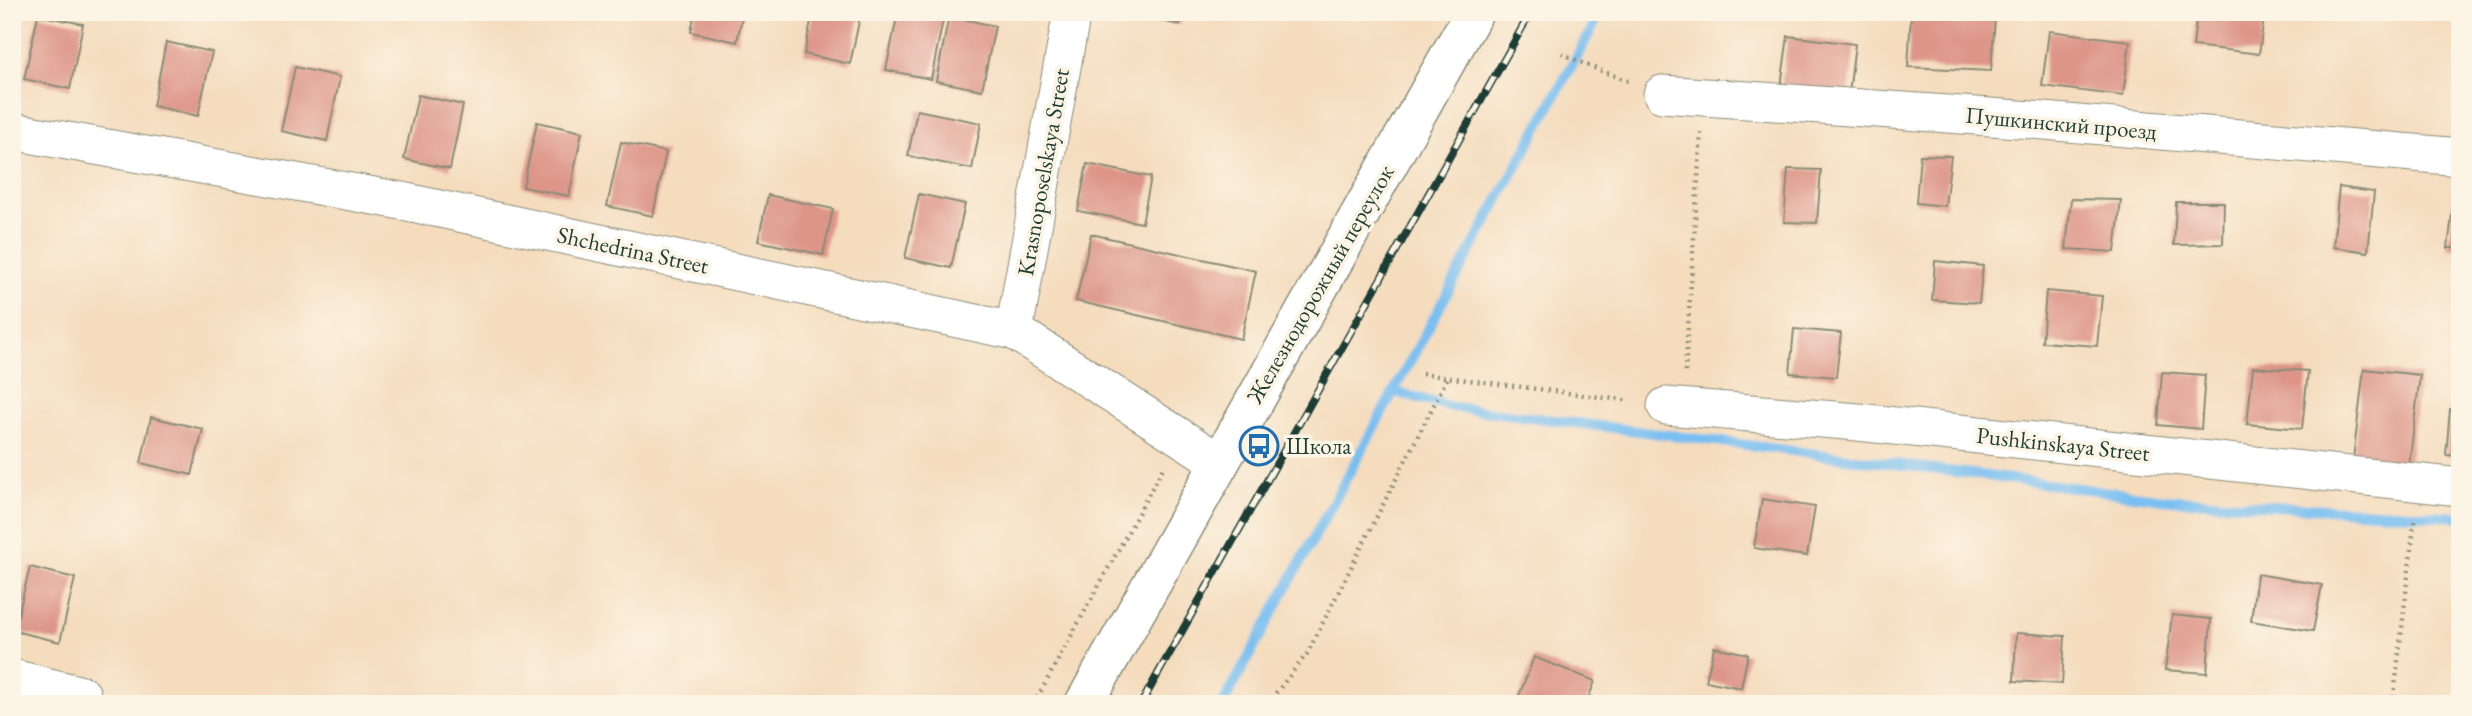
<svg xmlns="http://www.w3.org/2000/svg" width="2472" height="716" viewBox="0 0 2472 716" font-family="'EB Garamond',serif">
	<rect width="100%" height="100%" fill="#fcf5e5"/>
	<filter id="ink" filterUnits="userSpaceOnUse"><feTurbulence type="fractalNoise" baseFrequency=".0143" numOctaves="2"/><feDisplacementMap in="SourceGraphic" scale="14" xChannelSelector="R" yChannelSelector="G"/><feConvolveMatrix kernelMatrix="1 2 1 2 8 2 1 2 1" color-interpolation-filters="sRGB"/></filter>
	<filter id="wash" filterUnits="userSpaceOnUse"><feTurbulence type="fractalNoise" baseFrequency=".00686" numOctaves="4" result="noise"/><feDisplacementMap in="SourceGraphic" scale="28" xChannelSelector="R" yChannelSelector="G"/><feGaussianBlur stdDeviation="1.57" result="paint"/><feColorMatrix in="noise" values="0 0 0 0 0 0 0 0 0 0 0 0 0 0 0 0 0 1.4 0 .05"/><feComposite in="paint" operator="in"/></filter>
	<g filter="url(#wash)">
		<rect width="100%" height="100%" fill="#f4dcbd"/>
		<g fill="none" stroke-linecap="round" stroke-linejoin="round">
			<path stroke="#79bff1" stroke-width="10" d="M 1395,392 L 1452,407 L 2172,500 L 2460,517
				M 1223,704 L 1601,12"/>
		</g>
		<g id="blocks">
			<path fill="#dd9588" d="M 695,12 L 743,12 L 737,42 L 691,32 Z
				M 813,12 L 861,12 L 850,64 L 804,54 Z
				M 898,12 L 931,12 L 944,15 L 931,79 L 886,70 Z
				M 1121,12 L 1182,12 L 1180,25 Z
				M 2197,12 L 2224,12 L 2264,17 L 2259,54 L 2193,46 Z
				M 1911,14 L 1995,18 L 1991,71 L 1908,67 Z
				M 38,15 L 83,24 L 70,89 L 24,79 Z
				M 949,16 L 995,26 L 982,90 L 936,81 Z
				M 2049,31 L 2130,41 L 2123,96 L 2042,86 Z
				M 1788,36 L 1855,44 L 1849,94 L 1781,86 Z
				M 166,42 L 212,52 L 198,116 L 153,106 Z
				M 295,67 L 340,77 L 327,141 L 281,131 Z
				M 418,95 L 463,105 L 450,169 L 404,159 Z
				M 917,110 L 981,123 L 972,169 L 908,156 Z
				M 537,122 L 582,132 L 569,196 L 523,187 Z
				M 621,142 L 666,152 L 653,216 L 607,206 Z
				M 1920,155 L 1951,156 L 1945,206 L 1916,203 Z
				M 1087,164 L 1151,177 L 1142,223 L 1078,211 Z
				M 1788,169 L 1821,170 L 1817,223 L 1784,222 Z
				M 2339,187 L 2374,192 L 2368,252 L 2333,247 Z
				M 919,194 L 965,204 L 951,268 L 905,258 Z
				M 768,195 L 833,209 L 823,255 L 758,241 Z
				M 2071,199 L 2121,200 L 2115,252 L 2066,249 Z
				M 2454,199 L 2460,200 L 2460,248 L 2448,248 Z
				M 2176,202 L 2224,202 L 2223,244 L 2174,245 Z
				M 1091,234 L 1256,271 L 1241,339 L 1076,301 Z
				M 1935,261 L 1983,266 L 1979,303 L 1932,300 Z
				M 2046,291 L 2102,296 L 2097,346 L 2042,342 Z
				M 1794,329 L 1841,333 L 1836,377 L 1790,373 Z
				M 2253,367 L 2308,371 L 2302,429 L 2247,424 Z
				M 2364,369 L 2420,375 L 2409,466 L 2353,459 Z
				M 2162,372 L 2205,375 L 2201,429 L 2158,425 Z
				M 2450,409 L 2460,410 L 2460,456 L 2446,455 Z
				M 151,417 L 203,429 L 192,475 L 141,463 Z
				M 1762,499 L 1815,507 L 1807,556 L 1754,548 Z
				M 30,567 L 75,578 L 60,642 L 14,631 Z
				M 2257,574 L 2322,585 L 2313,631 L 2251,621 Z
				M 2172,615 L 2211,619 L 2207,673 L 2165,670 Z
				M 2016,633 L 2065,636 L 2062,684 L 2014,681 Z
				M 1714,647 L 1748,654 L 1741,688 L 1706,681 Z
				M 1534,657 L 1595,681 L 1586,704 L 1525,704 L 1517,701 Z"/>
		</g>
	</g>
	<g filter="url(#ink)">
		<use href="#blocks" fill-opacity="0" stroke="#8a8c78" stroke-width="2"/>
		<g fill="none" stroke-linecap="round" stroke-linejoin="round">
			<defs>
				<path id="street" d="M 1662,94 L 2033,120 L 2460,157
					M 12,131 L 407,202 L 1014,331 L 1219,462
					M 1014,331 L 1072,12
					M 1666,406 L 1858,422 L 2460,487
					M 12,678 L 82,695 L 80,704"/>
				<path id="secondary" d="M 1084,704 L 1474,12"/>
			</defs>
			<use href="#street" stroke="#8a8c78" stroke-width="39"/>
			<use href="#secondary" stroke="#8a8c78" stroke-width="41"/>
			<path stroke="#8a8c78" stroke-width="4.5" stroke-dasharray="2 5" stroke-linecap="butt" d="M 1562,53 L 1586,65 L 1628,81
				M 1685,372 L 1701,133
				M 1422,374 L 1630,401
				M 1034,704 L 1163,468
				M 1267,704 L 1307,654 L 1448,377
				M 2393,704 L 2415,517"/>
			<use href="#street" stroke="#fff" stroke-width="37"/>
			<use href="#secondary" stroke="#fff" stroke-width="38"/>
			<defs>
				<path id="rail" d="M 1141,704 L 1531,12"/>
			</defs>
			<use href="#rail" stroke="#1f3d34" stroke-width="8"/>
			<use href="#rail" stroke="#fcf5e5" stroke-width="5" stroke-dasharray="16" stroke-linecap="butt"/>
		</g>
	</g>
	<defs>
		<symbol id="bus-ring" viewBox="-11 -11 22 22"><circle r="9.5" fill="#fcf5e5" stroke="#1f6fb2" stroke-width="1.5"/><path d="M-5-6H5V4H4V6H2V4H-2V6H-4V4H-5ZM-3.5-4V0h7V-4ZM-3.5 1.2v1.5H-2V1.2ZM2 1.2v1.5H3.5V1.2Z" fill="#1f6fb2"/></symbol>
	</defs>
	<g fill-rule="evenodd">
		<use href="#bus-ring" x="1237" y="424" width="44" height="44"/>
	</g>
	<g text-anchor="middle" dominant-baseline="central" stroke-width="7" stroke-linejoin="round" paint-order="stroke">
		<g font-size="23" fill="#1f3d34" stroke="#fcf5e5">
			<text transform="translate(2061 123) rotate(5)">Пушкинский проезд</text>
			<text transform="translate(1043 172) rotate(-80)">Krasnoposelskaya Street</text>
			<text transform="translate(633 250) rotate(12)">Shchedrina Street</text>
			<text transform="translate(1320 284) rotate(-60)">Железнодорожный переулок</text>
			<text transform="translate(2063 444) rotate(6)">Pushkinskaya Street</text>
		</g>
		<g font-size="23" fill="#1f3d34" stroke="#fcf5e5" text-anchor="start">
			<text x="1286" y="446">Школа</text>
		</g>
	</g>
	<rect width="2472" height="716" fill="none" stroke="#fcf5e5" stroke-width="42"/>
</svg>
